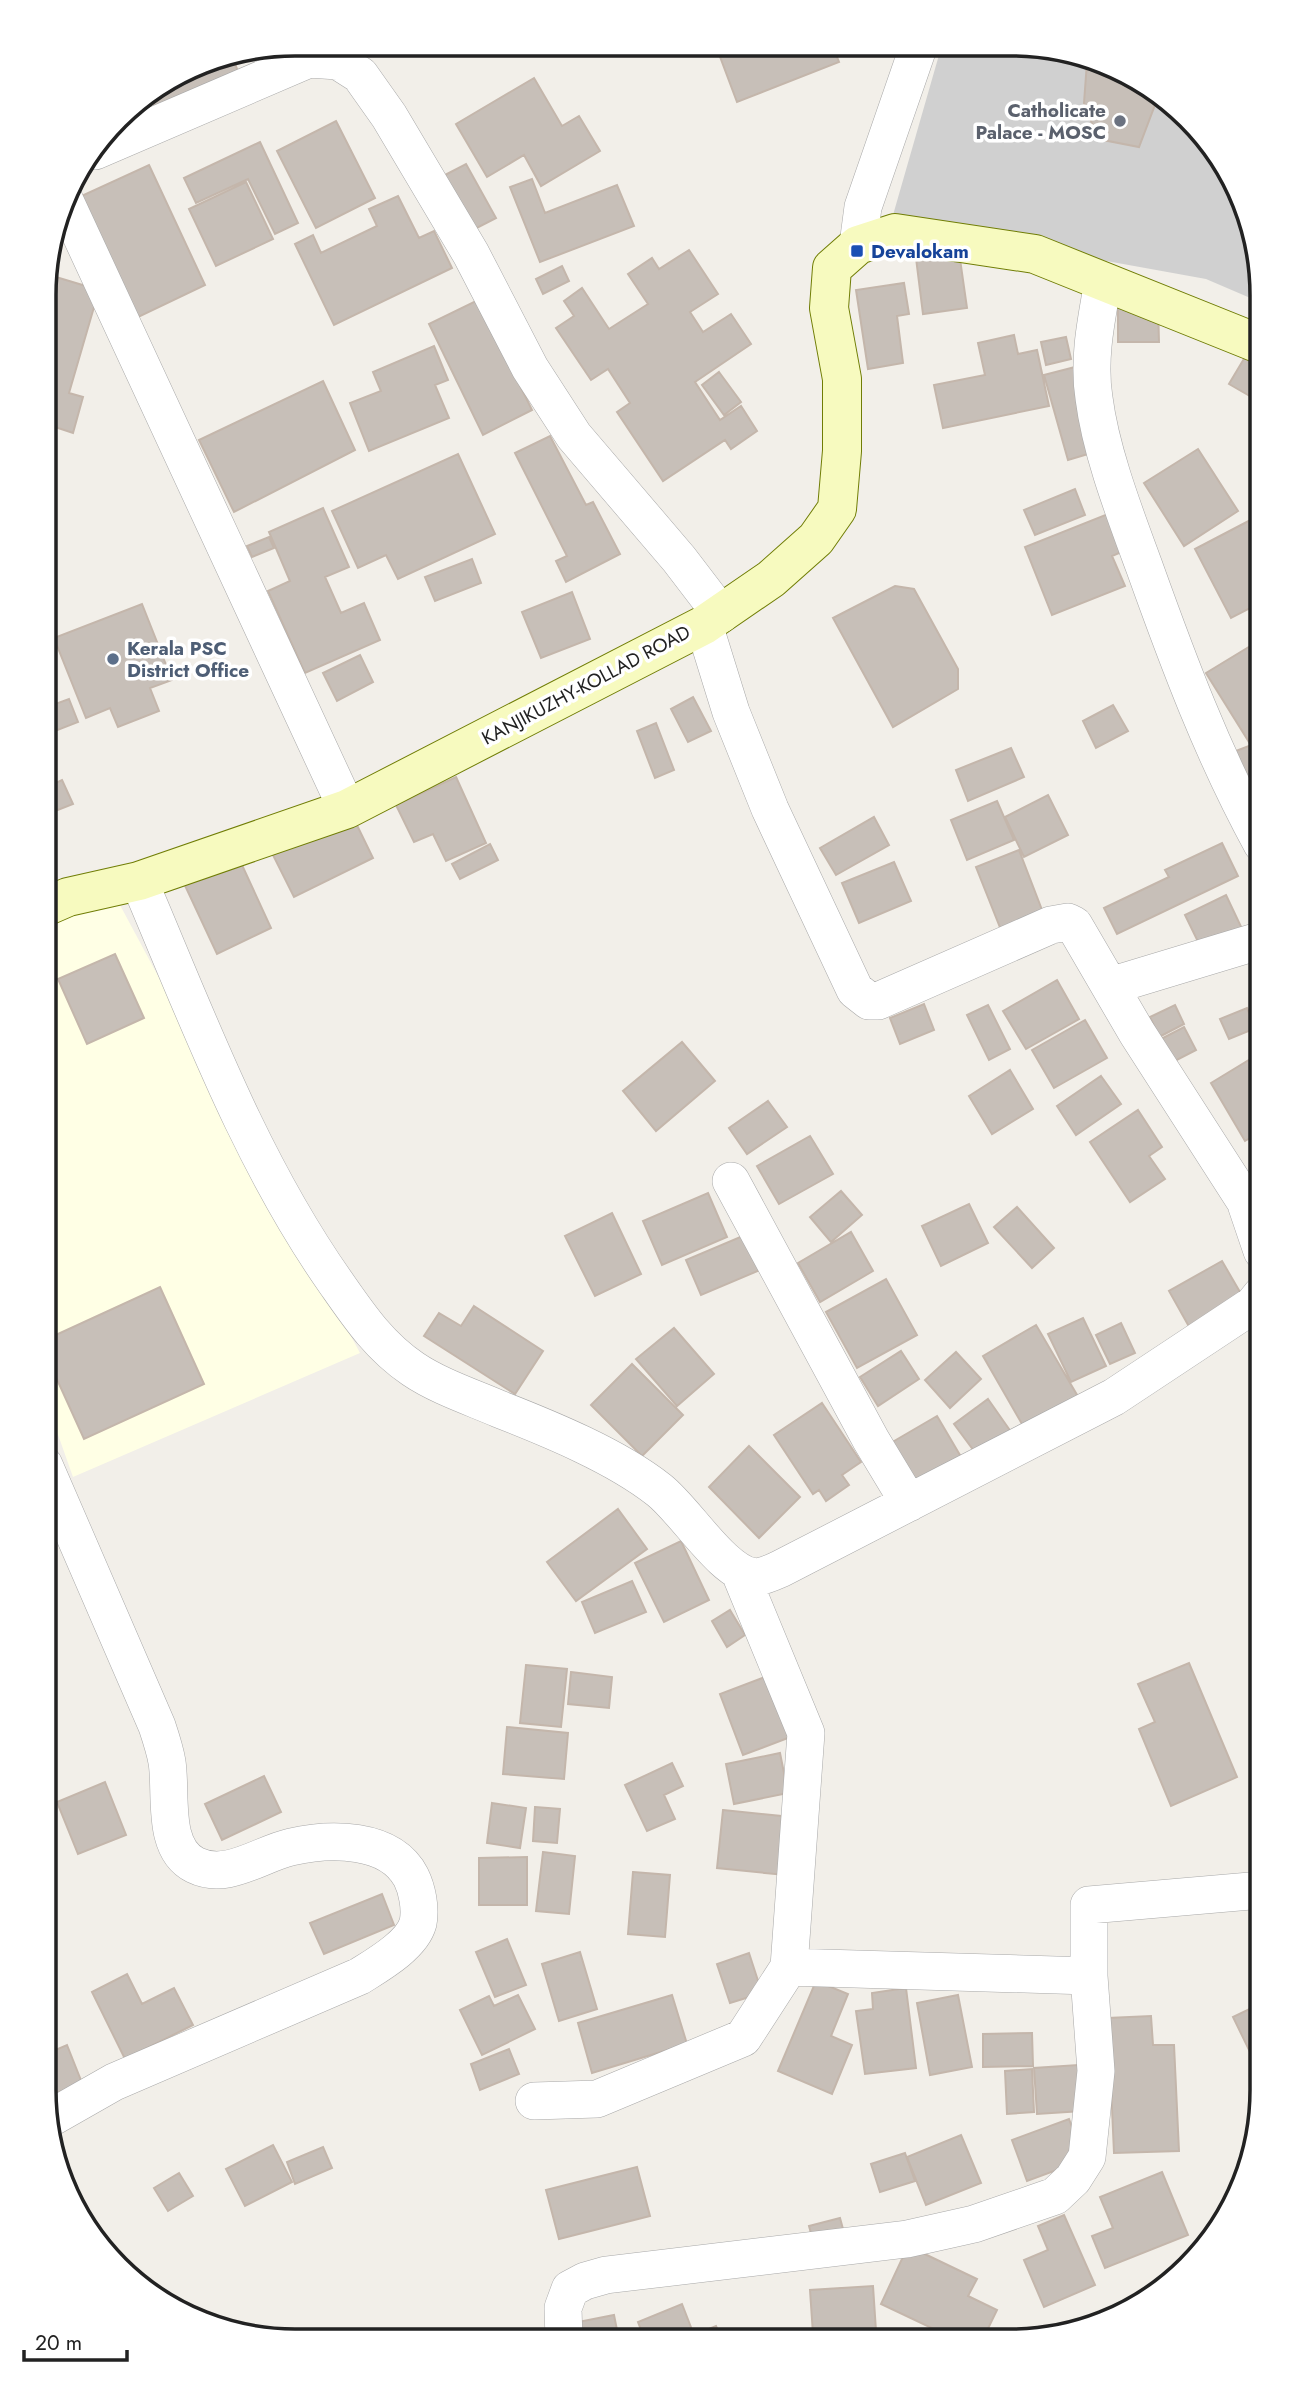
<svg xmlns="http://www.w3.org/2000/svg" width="1306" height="2385" viewBox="0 0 1306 2385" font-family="Jost,sans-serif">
	<rect width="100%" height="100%" fill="#f2efe9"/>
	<path fill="#ffffe5" d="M 113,892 L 360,1353 L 73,1477 L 45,1398 L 45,925 Z"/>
	<path fill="#d0d0d0" d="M 941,48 L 1060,49 L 1176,106 L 1249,214 L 1262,303 L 1206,279 L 891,222 Z"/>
	<path fill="#c7bfb8" stroke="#c4b6ab" stroke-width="2" d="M 716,46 L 833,47 L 839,62 L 737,102 Z
		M 232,56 L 239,74 L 156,109 L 150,93 L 199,63 Z
		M 1087,62 L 1158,97 L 1139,147 L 1098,139 L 1084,103 Z
		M 534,78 L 562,126 L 579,116 L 600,151 L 541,186 L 524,155 L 487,177 L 456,124 Z
		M 336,121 L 375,198 L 316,228 L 277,151 Z
		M 260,142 L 298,223 L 275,234 L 248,179 L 196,203 L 184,178 Z
		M 466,164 L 496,218 L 473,230 L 445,175 Z
		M 149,165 L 205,285 L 132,320 L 75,199 Z
		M 532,179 L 545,213 L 617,185 L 634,226 L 540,262 L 510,187 Z
		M 246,182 L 273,239 L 216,266 L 189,209 Z
		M 398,196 L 419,238 L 434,231 L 452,268 L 334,325 L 295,244 L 313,235 L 321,253 L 377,226 L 369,209 Z
		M 958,245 L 967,308 L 923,314 L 915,250 Z
		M 689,250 L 718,294 L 690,312 L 703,332 L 731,314 L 751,344 L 695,382 L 720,420 L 741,406 L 757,431 L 731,449 L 725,440 L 663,481 L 617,412 L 630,403 L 608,369 L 591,380 L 556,328 L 574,316 L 564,301 L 582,288 L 609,329 L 648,304 L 628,274 L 652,258 L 659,269 Z
		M 562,266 L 569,281 L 543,294 L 536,279 Z
		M 46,274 L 99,290 L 69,393 L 83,397 L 73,433 L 46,424 Z
		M 904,283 L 909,314 L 897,316 L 903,363 L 868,369 L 856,290 Z
		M 478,300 L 532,410 L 483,435 L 429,324 Z
		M 1118,307 L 1158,307 L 1159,342 L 1118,342 Z
		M 1014,335 L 1018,354 L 1037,350 L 1049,406 L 943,428 L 934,385 L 985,375 L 978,343 Z
		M 1066,337 L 1071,359 L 1046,365 L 1041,342 Z
		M 434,346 L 448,380 L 435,385 L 449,418 L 369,451 L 350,403 L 381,391 L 373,372 Z
		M 1245,357 L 1262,367 L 1262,403 L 1229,384 Z
		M 1075,367 L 1098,451 L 1068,460 L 1044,375 Z
		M 719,372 L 741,402 L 724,415 L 702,385 Z
		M 323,381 L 355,450 L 234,512 L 199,440 Z
		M 550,436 L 586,505 L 593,502 L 620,554 L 566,582 L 556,561 L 567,556 L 515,453 Z
		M 1198,449 L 1238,511 L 1184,546 L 1144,483 Z
		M 458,454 L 495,534 L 398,579 L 386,555 L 358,568 L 332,511 Z
		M 1075,489 L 1085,515 L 1035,535 L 1024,510 Z
		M 323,508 L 349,567 L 325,577 L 341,613 L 364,603 L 380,640 L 305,673 L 268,591 L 290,581 L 269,532 Z
		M 1118,510 L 1133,547 L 1112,556 L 1125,586 L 1052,615 L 1025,547 Z
		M 1262,514 L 1262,602 L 1231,618 L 1195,549 Z
		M 269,537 L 274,548 L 252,557 L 247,546 Z
		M 472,559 L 481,583 L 435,601 L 425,577 Z
		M 45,569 L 56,590 L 45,595 Z
		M 895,586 L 914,589 L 958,669 L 958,689 L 893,727 L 833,618 Z
		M 572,592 L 590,639 L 541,658 L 522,612 Z
		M 142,604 L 172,680 L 150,688 L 159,711 L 118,727 L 110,708 L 86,718 L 54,638 Z
		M 1262,639 L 1262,733 L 1249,742 L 1206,673 Z
		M 360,655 L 373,682 L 337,701 L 323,673 Z
		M 693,697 L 711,731 L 688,742 L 671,709 Z
		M 69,699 L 78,722 L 55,731 L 47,707 Z
		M 1113,705 L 1128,731 L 1096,748 L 1083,721 Z
		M 656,723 L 674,770 L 655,778 L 637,731 Z
		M 45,737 L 56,760 L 45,765 Z
		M 1262,741 L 1262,772 L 1243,780 L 1233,752 Z
		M 1011,748 L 1024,777 L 968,801 L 956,770 Z
		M 456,777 L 486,843 L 446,861 L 433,834 L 414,842 L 396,805 Z
		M 62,780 L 73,804 L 45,815 L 45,788 Z
		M 1048,795 L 1068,835 L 1024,857 L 1005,817 Z
		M 997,801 L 1014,840 L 967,860 L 951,820 Z
		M 352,815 L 373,858 L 294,897 L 272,853 Z
		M 874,817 L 889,845 L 836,875 L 820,848 Z
		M 1222,843 L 1238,876 L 1117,934 L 1104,908 L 1169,877 L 1165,870 Z
		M 490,844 L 498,860 L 460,879 L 452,864 Z
		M 1019,850 L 1047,923 L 1005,940 L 976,867 Z
		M 236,852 L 271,928 L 217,954 L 181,877 Z
		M 894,862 L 911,901 L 859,923 L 842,883 Z
		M 1226,895 L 1244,933 L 1203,952 L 1185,915 Z
		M 115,954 L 144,1018 L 87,1044 L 58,979 Z
		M 1057,980 L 1079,1019 L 1026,1049 L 1003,1011 Z
		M 924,1004 L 934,1030 L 900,1044 L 890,1018 Z
		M 988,1005 L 1010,1049 L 989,1060 L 967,1015 Z
		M 1175,1005 L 1184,1024 L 1159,1037 L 1150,1017 Z
		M 1247,1008 L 1256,1028 L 1229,1039 L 1220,1019 Z
		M 1085,1020 L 1107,1058 L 1054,1088 L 1032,1050 Z
		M 1184,1027 L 1196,1050 L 1173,1062 L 1161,1039 Z
		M 682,1042 L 715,1081 L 656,1131 L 623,1091 Z
		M 1262,1052 L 1262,1131 L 1245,1141 L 1211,1083 Z
		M 1010,1070 L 1033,1109 L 992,1134 L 969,1096 Z
		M 1101,1076 L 1121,1104 L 1076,1135 L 1057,1106 Z
		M 768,1101 L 787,1127 L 747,1154 L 729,1128 Z
		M 1138,1110 L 1162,1147 L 1149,1156 L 1165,1179 L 1130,1202 L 1090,1142 Z
		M 810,1136 L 833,1174 L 779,1204 L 757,1166 Z
		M 841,1191 L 862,1215 L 831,1242 L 810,1217 Z
		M 708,1193 L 727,1237 L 662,1265 L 643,1221 Z
		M 969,1204 L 988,1243 L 941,1266 L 922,1226 Z
		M 1017,1207 L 1054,1248 L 1032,1268 L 994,1227 Z
		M 612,1213 L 641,1274 L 595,1296 L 565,1236 Z
		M 851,1232 L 873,1271 L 820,1302 L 798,1263 Z
		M 745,1235 L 760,1270 L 701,1295 L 686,1260 Z
		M 1222,1261 L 1244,1299 L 1191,1330 L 1169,1291 Z
		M 886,1279 L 917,1335 L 857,1368 L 826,1312 Z
		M 160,1287 L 204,1384 L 84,1439 L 45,1353 L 45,1340 Z
		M 474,1306 L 543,1351 L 515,1394 L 424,1336 L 439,1313 L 461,1326 Z
		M 1083,1318 L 1106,1366 L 1071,1382 L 1048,1334 Z
		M 1121,1323 L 1135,1353 L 1110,1364 L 1096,1335 Z
		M 1036,1325 L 1080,1400 L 1026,1431 L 983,1356 Z
		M 674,1328 L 714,1374 L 677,1406 L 636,1359 Z
		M 901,1351 L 919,1379 L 878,1406 L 860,1377 Z
		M 956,1352 L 981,1379 L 950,1408 L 925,1380 Z
		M 632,1364 L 683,1415 L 642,1456 L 591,1405 Z
		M 988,1399 L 1016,1439 L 983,1463 L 954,1424 Z
		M 822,1403 L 861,1462 L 842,1475 L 849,1485 L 826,1501 L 819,1490 L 813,1494 L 774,1435 Z
		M 937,1416 L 964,1462 L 915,1491 L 889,1444 Z
		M 749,1446 L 800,1497 L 759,1538 L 709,1487 Z
		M 618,1509 L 647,1549 L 576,1601 L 547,1562 Z
		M 681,1541 L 709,1600 L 664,1622 L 635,1563 Z
		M 632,1581 L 646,1612 L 595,1633 L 582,1602 Z
		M 730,1610 L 745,1635 L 727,1647 L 712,1621 Z
		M 1189,1663 L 1237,1777 L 1171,1806 L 1139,1729 L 1155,1722 L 1138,1684 Z
		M 526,1665 L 567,1669 L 561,1727 L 520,1723 Z
		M 571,1672 L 612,1677 L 609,1708 L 568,1704 Z
		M 773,1674 L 796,1735 L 743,1755 L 720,1694 Z
		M 507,1727 L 568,1733 L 564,1779 L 503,1774 Z
		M 780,1753 L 788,1793 L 734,1804 L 726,1764 Z
		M 672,1763 L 683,1786 L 664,1795 L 675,1819 L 647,1831 L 625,1785 Z
		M 264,1776 L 281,1812 L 222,1840 L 205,1804 Z
		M 105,1782 L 126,1835 L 78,1854 L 57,1802 Z
		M 492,1803 L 526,1808 L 520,1848 L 487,1843 Z
		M 535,1807 L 560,1809 L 557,1843 L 533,1841 Z
		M 723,1810 L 791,1817 L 785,1875 L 717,1868 Z
		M 543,1852 L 575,1856 L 569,1914 L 536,1911 Z
		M 527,1857 L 527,1905 L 479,1905 L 479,1858 Z
		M 633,1872 L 670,1875 L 665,1937 L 628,1934 Z
		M 382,1894 L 394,1925 L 324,1954 L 310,1923 Z
		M 507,1939 L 526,1985 L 495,1997 L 476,1952 Z
		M 580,1952 L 597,2009 L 559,2021 L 542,1964 Z
		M 749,1953 L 762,1993 L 730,2003 L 717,1964 Z
		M 127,1974 L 142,2004 L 174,1988 L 193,2025 L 125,2059 L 92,1992 Z
		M 816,1981 L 848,1994 L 831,2036 L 852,2045 L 832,2094 L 778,2071 Z
		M 906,1988 L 916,2068 L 865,2074 L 856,2011 L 873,2009 L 872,1993 Z
		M 518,1995 L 535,2029 L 482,2055 L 460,2010 L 489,1996 L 494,2006 Z
		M 672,1995 L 687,2044 L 592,2073 L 578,2023 Z
		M 958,1995 L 972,2067 L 930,2075 L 917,2003 Z
		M 1262,2003 L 1262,2052 L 1252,2056 L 1233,2017 Z
		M 1151,2016 L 1153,2045 L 1174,2045 L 1179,2151 L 1114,2153 L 1108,2018 Z
		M 1032,2033 L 1033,2066 L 983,2067 L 983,2034 Z
		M 67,2045 L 82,2083 L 45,2098 L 44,2055 Z
		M 509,2049 L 519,2074 L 480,2090 L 471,2064 Z
		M 1078,2065 L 1082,2111 L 1037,2114 L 1034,2068 Z
		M 1032,2069 L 1034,2112 L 1007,2114 L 1005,2071 Z
		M 1069,2119 L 1084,2160 L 1027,2181 L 1012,2140 Z
		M 961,2135 L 981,2183 L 926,2205 L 907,2157 Z
		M 273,2145 L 292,2182 L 245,2206 L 226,2169 Z
		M 323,2147 L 332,2168 L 295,2184 L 287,2162 Z
		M 905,2153 L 915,2181 L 880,2192 L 871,2164 Z
		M 637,2167 L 650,2216 L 559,2239 L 546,2190 Z
		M 1162,2172 L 1188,2235 L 1105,2268 L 1092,2236 L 1113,2228 L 1100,2197 Z
		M 179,2173 L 193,2196 L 168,2211 L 154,2188 Z
		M 1064,2215 L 1095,2285 L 1044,2307 L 1024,2260 L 1048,2250 L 1038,2226 Z
		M 840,2218 L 846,2240 L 815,2248 L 809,2226 Z
		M 908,2246 L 977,2279 L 968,2296 L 997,2310 L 982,2341 L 959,2341 L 881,2304 Z
		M 1180,2273 L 1164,2290 L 1142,2301 L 1138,2294 Z
		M 873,2286 L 876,2331 L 813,2334 L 810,2290 Z
		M 682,2304 L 694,2335 L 716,2326 L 722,2340 L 645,2340 L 638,2322 Z
		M 614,2315 L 619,2340 L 576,2340 L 573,2323 Z"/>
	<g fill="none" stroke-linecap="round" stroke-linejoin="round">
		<defs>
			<path id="minor" d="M 95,151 L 309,59 L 338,61 L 360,75 L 389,116 L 471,254 L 530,368 L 574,436 L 679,559 L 721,614
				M 65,201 L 347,809
				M 858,245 L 863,207 L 918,48
				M 1103,282 C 1096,321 1088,359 1094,398 C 1101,453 1125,514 1144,566 C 1178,661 1213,755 1262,844
				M 704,625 L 731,712 L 770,809 L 855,990 L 869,1001 L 878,1001 L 1051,925 L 1068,922 L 1074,925 L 1137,1033 L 1245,1201 L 1262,1251
				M 139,881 C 197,1017 250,1161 336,1283 C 359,1316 379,1346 413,1369 C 438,1386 471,1397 499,1409 C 550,1429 616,1456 659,1490 C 686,1511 723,1574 755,1577 C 763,1577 773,1572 780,1569 L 1114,1397 L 1253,1305 L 1262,1294
				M 1110,986 L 1262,940
				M 731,1181 L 871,1440 L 909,1503
				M 44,1465 L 157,1726 C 161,1738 165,1750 167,1762 C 172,1793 161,1848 195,1865 C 227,1881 260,1854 291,1847 C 330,1838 390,1837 411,1877 C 417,1889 421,1908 418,1923 C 412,1945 379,1964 360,1976 L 114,2082 L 49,2119
				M 740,1573 L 806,1733 L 789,1967 L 1089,1976
				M 534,2101 L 597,2099 L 743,2038 L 789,1967
				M 564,2340 L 563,2308 L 570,2289 L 585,2281 L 606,2275 L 907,2239 L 974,2224 L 1055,2196 L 1073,2179 L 1087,2157 L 1096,2071 L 1089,1976 L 1089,1905 L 1262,1890"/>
			<path id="secondary" d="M 45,907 L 68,897 L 139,881 L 347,809 L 704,625 L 771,579 L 816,539 L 837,509 L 842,451 L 842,379 L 829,308 L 832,268 L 858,245 L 895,233 L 1035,254 L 1262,345"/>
		</defs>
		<use href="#minor" stroke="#a9a9a9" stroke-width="38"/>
		<use href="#secondary" stroke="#707d05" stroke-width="40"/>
		<use href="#minor" stroke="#fff" stroke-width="37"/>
		<use href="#secondary" stroke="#f7fabf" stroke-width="38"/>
	</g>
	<circle fill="#6b7280" stroke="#fff" stroke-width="2.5" cx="1120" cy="121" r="7"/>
	<rect fill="#1a4fb4" stroke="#fff" stroke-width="2.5" x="850" y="244" width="14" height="14" rx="3.5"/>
	<circle fill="#5c6f8a" stroke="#fff" stroke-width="2.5" cx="113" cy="659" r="7"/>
	<g text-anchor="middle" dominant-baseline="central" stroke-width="7" stroke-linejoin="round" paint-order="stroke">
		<g font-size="19" font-weight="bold" fill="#5b616d" stroke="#fff" text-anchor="end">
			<text x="1106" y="110">Catholicate<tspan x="1106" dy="22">Palace - MOSC</tspan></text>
		</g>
		<g font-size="19" font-weight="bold" fill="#164399" stroke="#fff" text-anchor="start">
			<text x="871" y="251">Devalokam</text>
		</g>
		<g font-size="19" font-weight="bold" fill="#4e5e75" stroke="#fff" text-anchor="start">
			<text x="127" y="648">Kerala PSC<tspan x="127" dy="22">District Office</tspan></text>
		</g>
		<g font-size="19" fill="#222" stroke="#fff">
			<text transform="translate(586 685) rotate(-28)">KANJIKUZHY-KOLLAD ROAD</text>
		</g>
	</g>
	<path d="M0 0H1306V2385H0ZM295 56H1011A239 239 0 0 1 1250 295V2090A239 239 0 0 1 1011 2329H295A239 239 0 0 1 56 2090V295A239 239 0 0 1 295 56Z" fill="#fff" fill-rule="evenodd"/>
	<path fill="none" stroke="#222" stroke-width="3.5" d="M295 56H1011A239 239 0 0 1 1250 295V2090A239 239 0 0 1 1011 2329H295A239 239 0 0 1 56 2090V295A239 239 0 0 1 295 56Z"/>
	<path d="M24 2350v10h103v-10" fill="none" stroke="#222222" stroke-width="3.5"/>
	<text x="35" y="2350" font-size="21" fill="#222222" stroke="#ffffff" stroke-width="5" paint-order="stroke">20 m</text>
</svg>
